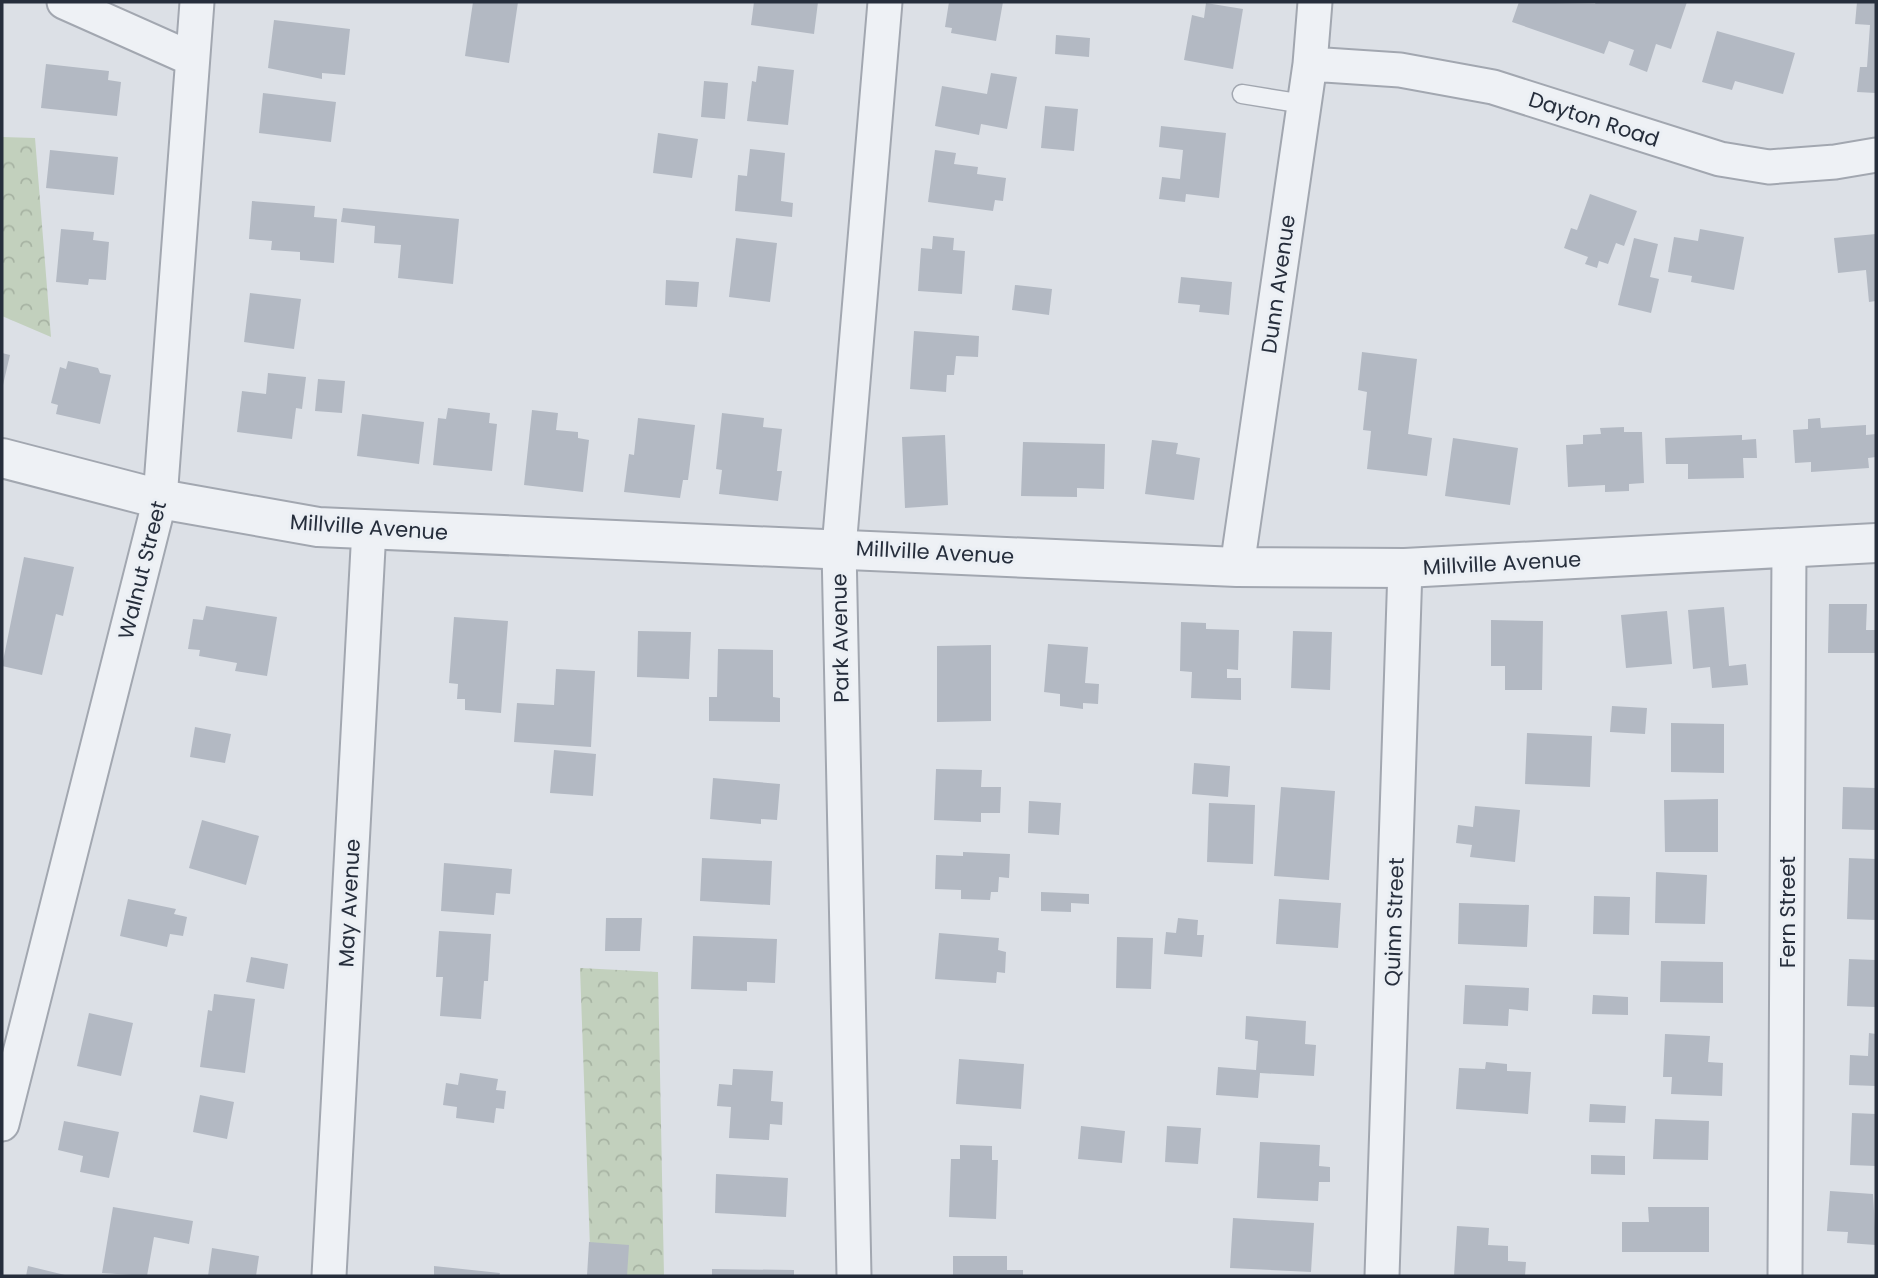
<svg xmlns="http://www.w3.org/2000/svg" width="1878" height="1278" viewBox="0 0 1878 1278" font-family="Poppins,sans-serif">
	<defs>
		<pattern id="forest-crowns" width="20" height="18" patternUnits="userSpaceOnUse" patternTransform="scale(1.75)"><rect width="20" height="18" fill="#c2d0bd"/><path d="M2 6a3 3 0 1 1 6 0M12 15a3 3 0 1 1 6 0" fill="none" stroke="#a7b3a3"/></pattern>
	</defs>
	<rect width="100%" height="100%" fill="#dce0e6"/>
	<path fill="url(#forest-crowns)" d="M 2,137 L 35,138 L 51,337 L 2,316 Z
		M 580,968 L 658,972 L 664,1276 L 591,1276 Z"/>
	<path fill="#b3b9c3" d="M 473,2 L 518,2 L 509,63 L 465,56 Z
		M 754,2 L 818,2 L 814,34 L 751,25 Z
		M 949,2 L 1003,2 L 996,41 L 951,33 L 952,28 L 945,27 Z
		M 1519,2 L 1595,4 L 1596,2 L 1687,2 L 1671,49 L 1656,44 L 1647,72 L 1629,65 L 1634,50 L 1609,41 L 1604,54 L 1512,22 Z
		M 1857,2 L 1876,2 L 1876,93 L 1857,92 L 1860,67 L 1867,67 L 1870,25 L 1855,24 Z
		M 1206,3 L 1243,9 L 1233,69 L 1184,60 L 1192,15 L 1204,18 Z
		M 274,20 L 350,29 L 345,75 L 322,73 L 322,79 L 268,68 Z
		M 1717,31 L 1795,53 L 1783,94 L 1735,81 L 1732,90 L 1702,82 Z
		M 1056,35 L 1090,38 L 1089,57 L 1055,54 Z
		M 46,64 L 109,71 L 108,80 L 121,82 L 117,116 L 41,108 Z
		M 758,66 L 794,70 L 788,125 L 747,121 L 752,81 L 756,82 Z
		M 991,73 L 1017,77 L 1007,129 L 981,124 L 979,135 L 935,126 L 942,86 L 987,94 Z
		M 704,81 L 728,83 L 725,119 L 701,117 Z
		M 263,93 L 336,102 L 331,142 L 259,133 Z
		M 1045,106 L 1078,109 L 1074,151 L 1041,148 Z
		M 1161,126 L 1226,133 L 1219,198 L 1186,194 L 1185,202 L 1159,199 L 1162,177 L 1180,179 L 1183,150 L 1159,147 Z
		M 658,133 L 698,139 L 692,178 L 653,173 Z
		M 750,149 L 785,153 L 781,201 L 793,203 L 792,217 L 735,211 L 738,175 L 747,176 Z
		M 50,150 L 118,157 L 114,195 L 46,188 Z
		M 935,150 L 956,153 L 954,164 L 978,167 L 977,174 L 1006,178 L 1003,201 L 995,200 L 993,211 L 928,202 Z
		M 1590,194 L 1637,211 L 1624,246 L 1616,243 L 1608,264 L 1599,261 L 1597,268 L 1585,264 L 1588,257 L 1564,248 L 1571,228 L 1577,230 Z
		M 252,201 L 315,206 L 314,217 L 337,219 L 334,263 L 300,260 L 300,252 L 271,250 L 272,241 L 249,239 Z
		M 343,208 L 459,219 L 453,284 L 398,278 L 401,245 L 374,243 L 375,226 L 341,222 Z
		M 61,229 L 94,232 L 93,240 L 109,242 L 106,280 L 89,279 L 88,285 L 56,282 Z
		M 1700,229 L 1744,237 L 1734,290 L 1691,282 L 1692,276 L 1668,272 L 1674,237 L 1698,241 Z
		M 1876,234 L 1876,301 L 1869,302 L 1866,270 L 1838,273 L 1834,238 Z
		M 933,236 L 954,238 L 953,250 L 965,251 L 962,294 L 918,291 L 921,248 L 932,249 Z
		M 736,238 L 777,243 L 770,302 L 729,297 Z
		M 1634,238 L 1658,244 L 1650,277 L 1659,279 L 1651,313 L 1618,305 Z
		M 1181,277 L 1232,282 L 1229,315 L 1199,312 L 1200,305 L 1178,303 Z
		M 666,280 L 699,282 L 697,307 L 665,305 Z
		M 1015,285 L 1052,289 L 1049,315 L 1012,310 Z
		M 250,293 L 301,299 L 294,349 L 244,342 Z
		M 914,331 L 979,336 L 978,357 L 956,356 L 954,375 L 947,375 L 946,392 L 910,389 Z
		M 1362,352 L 1417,359 L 1408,434 L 1432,438 L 1427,476 L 1367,469 L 1371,431 L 1363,430 L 1367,392 L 1358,390 Z
		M 2,353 L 10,355 L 3,385 L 2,385 Z
		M 68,361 L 98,368 L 100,373 L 111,375 L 100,424 L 56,414 L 58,405 L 51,403 L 60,367 L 66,369 Z
		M 268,373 L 306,377 L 302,409 L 296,408 L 292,439 L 237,432 L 242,391 L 266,394 Z
		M 318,379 L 345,381 L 342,413 L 315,411 Z
		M 448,408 L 490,413 L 489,423 L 497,424 L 492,471 L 433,465 L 438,418 L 446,419 Z
		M 532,410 L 558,413 L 556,430 L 578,432 L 578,438 L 589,440 L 583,492 L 524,485 Z
		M 722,413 L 764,418 L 763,427 L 782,429 L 777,471 L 782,471 L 778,501 L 719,494 L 722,470 L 716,469 Z
		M 362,414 L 424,422 L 419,464 L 357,456 Z
		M 638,418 L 695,425 L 688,480 L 683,480 L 680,498 L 624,492 L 629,454 L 634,455 Z
		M 1820,418 L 1821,428 L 1866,425 L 1866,435 L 1876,434 L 1876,457 L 1868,458 L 1869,468 L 1811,472 L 1811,462 L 1795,463 L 1793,430 L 1808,429 L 1808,419 Z
		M 1624,427 L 1624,432 L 1642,432 L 1644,483 L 1629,484 L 1629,491 L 1605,492 L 1605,485 L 1568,487 L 1566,445 L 1583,444 L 1583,435 L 1601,434 L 1600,428 Z
		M 945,435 L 948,505 L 905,508 L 902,437 Z
		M 1742,435 L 1742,440 L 1756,439 L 1757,458 L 1743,458 L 1744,478 L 1688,479 L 1688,464 L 1666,464 L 1665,438 Z
		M 1453,438 L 1518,448 L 1510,505 L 1445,496 Z
		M 1152,440 L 1178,443 L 1176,454 L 1200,458 L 1194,500 L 1145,494 Z
		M 1023,442 L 1105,444 L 1104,489 L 1077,488 L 1077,497 L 1021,496 Z
		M 24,557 L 74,567 L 63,616 L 56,614 L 42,675 L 2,666 Z
		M 1829,604 L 1867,604 L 1866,630 L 1876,630 L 1876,653 L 1828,653 Z
		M 206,606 L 277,617 L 267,676 L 235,671 L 237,663 L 199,656 L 200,650 L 188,649 L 193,619 L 203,620 Z
		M 1724,607 L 1729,666 L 1746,664 L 1748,685 L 1712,688 L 1710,667 L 1693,669 L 1688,610 Z
		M 1667,611 L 1672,664 L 1626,668 L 1621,615 Z
		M 454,617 L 508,621 L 501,713 L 465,710 L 465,699 L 457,699 L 458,684 L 449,683 Z
		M 1491,620 L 1543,621 L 1542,690 L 1505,690 L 1505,666 L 1491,666 Z
		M 1181,622 L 1206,623 L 1206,629 L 1239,630 L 1238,670 L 1227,669 L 1227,678 L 1241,678 L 1241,700 L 1191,698 L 1192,672 L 1180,671 Z
		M 638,631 L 691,632 L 689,679 L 637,677 Z
		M 1293,631 L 1332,632 L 1330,690 L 1291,688 Z
		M 1048,644 L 1088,647 L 1085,683 L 1099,684 L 1098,704 L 1083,703 L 1083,709 L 1060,706 L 1060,694 L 1044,692 Z
		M 991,645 L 991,721 L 937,722 L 937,646 Z
		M 718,649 L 773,650 L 773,697 L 780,698 L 780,722 L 709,721 L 709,697 L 717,697 Z
		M 556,669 L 595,671 L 591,747 L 514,742 L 517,703 L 554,705 Z
		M 1612,706 L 1647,708 L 1645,734 L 1610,732 Z
		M 1671,723 L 1724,724 L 1724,773 L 1671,772 Z
		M 195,727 L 231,734 L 225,763 L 190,757 Z
		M 1527,733 L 1592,736 L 1590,787 L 1525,784 Z
		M 554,750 L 596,754 L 593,796 L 550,793 Z
		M 1194,763 L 1230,766 L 1228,797 L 1192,794 Z
		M 936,769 L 982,770 L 981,787 L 1001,787 L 1000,813 L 981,813 L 981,822 L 934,820 Z
		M 713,778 L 780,784 L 777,820 L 761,819 L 761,824 L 710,819 Z
		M 1281,787 L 1335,791 L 1329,880 L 1274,876 Z
		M 1843,787 L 1876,788 L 1876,830 L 1842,829 Z
		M 1718,799 L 1718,852 L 1665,852 L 1664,800 Z
		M 1029,801 L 1061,803 L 1059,835 L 1028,833 Z
		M 1209,803 L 1255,805 L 1253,864 L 1207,862 Z
		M 1475,806 L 1520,810 L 1515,862 L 1470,857 L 1472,845 L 1456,843 L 1458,825 L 1473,827 Z
		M 202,820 L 259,836 L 246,885 L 189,868 Z
		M 963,852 L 1010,854 L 1009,878 L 999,877 L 998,892 L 991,892 L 990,900 L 961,899 L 961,890 L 935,889 L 936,855 L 963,856 Z
		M 702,858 L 772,861 L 770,905 L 700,901 Z
		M 1849,858 L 1876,859 L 1876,920 L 1847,919 Z
		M 444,863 L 512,869 L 510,894 L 496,893 L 494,915 L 441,911 Z
		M 1656,872 L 1707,875 L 1705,924 L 1655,923 Z
		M 1041,892 L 1089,894 L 1089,904 L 1071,903 L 1071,912 L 1041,911 Z
		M 1594,896 L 1630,897 L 1629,935 L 1593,934 Z
		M 128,899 L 176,909 L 174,914 L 187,917 L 183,936 L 170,934 L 167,947 L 120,936 Z
		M 1279,899 L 1341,903 L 1338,948 L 1276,944 Z
		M 1459,903 L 1529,905 L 1527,947 L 1458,944 Z
		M 606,918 L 642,918 L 640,951 L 605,951 Z
		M 1178,918 L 1198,920 L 1197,935 L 1204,935 L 1202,957 L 1164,954 L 1166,932 L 1176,933 Z
		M 439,931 L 491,934 L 488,981 L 484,981 L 481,1019 L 440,1016 L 443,977 L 436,977 Z
		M 939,933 L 999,938 L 998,950 L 1006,952 L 1005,973 L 997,972 L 996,983 L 935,979 Z
		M 693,936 L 777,939 L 775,983 L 747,982 L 747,991 L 691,989 Z
		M 1117,937 L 1153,938 L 1151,989 L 1116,988 Z
		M 251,957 L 288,964 L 284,989 L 246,982 Z
		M 1849,959 L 1876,960 L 1876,1007 L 1847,1006 Z
		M 1661,961 L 1723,962 L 1723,1003 L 1660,1002 Z
		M 1465,985 L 1529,988 L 1528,1011 L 1509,1009 L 1508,1026 L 1463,1024 Z
		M 214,994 L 255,999 L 245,1073 L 200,1067 L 208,1010 L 212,1011 Z
		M 1593,995 L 1628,997 L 1628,1015 L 1592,1014 Z
		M 89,1013 L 133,1023 L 121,1076 L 77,1066 Z
		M 1246,1016 L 1306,1021 L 1305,1044 L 1316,1045 L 1314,1076 L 1260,1073 L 1258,1098 L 1216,1095 L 1218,1067 L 1256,1070 L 1258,1041 L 1245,1039 Z
		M 1869,1033 L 1876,1034 L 1876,1086 L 1849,1085 L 1850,1055 L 1868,1056 Z
		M 1665,1034 L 1710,1036 L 1708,1062 L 1723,1063 L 1722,1096 L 1671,1094 L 1672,1077 L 1663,1077 Z
		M 959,1059 L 1024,1064 L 1021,1109 L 956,1104 Z
		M 1486,1062 L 1507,1064 L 1507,1071 L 1531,1072 L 1528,1114 L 1456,1109 L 1459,1068 L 1485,1069 Z
		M 733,1069 L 773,1071 L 771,1101 L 783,1102 L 782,1125 L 770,1124 L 769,1140 L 729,1138 L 731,1107 L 717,1106 L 719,1084 L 732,1085 Z
		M 460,1073 L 498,1079 L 496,1090 L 506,1091 L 504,1109 L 496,1108 L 494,1123 L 456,1118 L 457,1107 L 443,1105 L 446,1083 L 458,1085 Z
		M 200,1095 L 234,1102 L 227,1139 L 193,1132 Z
		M 1590,1104 L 1626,1106 L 1625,1123 L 1589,1122 Z
		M 1852,1113 L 1876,1114 L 1876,1166 L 1850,1165 Z
		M 1655,1119 L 1709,1121 L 1708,1160 L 1653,1159 Z
		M 64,1121 L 119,1132 L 109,1178 L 80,1172 L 83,1156 L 58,1150 Z
		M 1081,1126 L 1125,1131 L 1122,1163 L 1078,1159 Z
		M 1167,1126 L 1201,1128 L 1198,1164 L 1165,1162 Z
		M 1260,1142 L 1320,1145 L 1319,1166 L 1330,1167 L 1330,1182 L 1319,1182 L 1318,1201 L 1257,1198 Z
		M 960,1145 L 992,1146 L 992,1160 L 998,1160 L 996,1219 L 949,1217 L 951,1159 L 960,1159 Z
		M 1591,1155 L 1625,1156 L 1625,1175 L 1591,1174 Z
		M 716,1174 L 788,1178 L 786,1217 L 715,1213 Z
		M 1830,1191 L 1873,1194 L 1876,1245 L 1847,1243 L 1848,1232 L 1827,1231 Z
		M 113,1207 L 193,1221 L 189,1244 L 154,1237 L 147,1276 L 102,1273 Z
		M 1648,1207 L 1709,1207 L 1709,1252 L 1622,1252 L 1622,1222 L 1649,1222 Z
		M 1233,1218 L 1314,1223 L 1311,1272 L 1230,1268 Z
		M 1457,1226 L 1489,1228 L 1488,1245 L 1508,1246 L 1508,1261 L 1526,1262 L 1525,1276 L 1454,1276 Z
		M 589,1242 L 629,1245 L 627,1276 L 587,1276 Z
		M 212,1248 L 259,1256 L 256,1276 L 208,1276 Z
		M 953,1256 L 1007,1256 L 1007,1270 L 1023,1270 L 1023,1276 L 953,1276 Z
		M 28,1266 L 65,1275 L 65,1276 L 26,1276 Z
		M 434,1266 L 500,1273 L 499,1276 L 434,1276 Z
		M 712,1269 L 794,1270 L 794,1276 L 712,1276 Z"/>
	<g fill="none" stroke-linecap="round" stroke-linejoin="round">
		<defs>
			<path id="service" d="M 1242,94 L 1304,104"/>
			<path id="minor" d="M 64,2 L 192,59
				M 1310,64 L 1400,70 L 1493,87 L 1720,159 L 1769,167 L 1835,162 L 1876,155
				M 1237,567 L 1310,64 L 1315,2
				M 2,1124 L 160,499 L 197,2
				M 329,1276 L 369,529
				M 854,1276 L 839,548 L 885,2
				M 1382,1276 L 1405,568
				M 1785,1276 L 1789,549"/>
			<path id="tertiary" d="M 2,458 L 160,499 L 318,527 L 1237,567 L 1405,568 L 1876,543"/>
		</defs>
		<use href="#service" stroke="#a2a7b0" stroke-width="21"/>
		<use href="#minor" stroke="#a2a7b0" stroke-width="37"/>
		<use href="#tertiary" stroke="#a2a7b0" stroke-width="42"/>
		<use href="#service" stroke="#eef1f5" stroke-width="18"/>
		<use href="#minor" stroke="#eef1f5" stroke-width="33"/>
		<use href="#tertiary" stroke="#eef1f5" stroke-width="38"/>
	</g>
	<g text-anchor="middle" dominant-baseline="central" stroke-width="6" stroke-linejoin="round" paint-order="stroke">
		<g font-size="21" fill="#262e3c" stroke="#ebeff4">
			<text transform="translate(1594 119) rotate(18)">Dayton Road</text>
			<text transform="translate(1278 284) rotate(-82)">Dunn Avenue</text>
			<text transform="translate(369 527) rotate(4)">Millville Avenue</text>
			<text transform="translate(935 552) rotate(3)">Millville Avenue</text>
			<text transform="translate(1502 563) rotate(-3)">Millville Avenue</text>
			<text transform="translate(142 570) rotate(-76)">Walnut Street</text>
			<text transform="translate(840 638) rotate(-91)">Park Avenue</text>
			<text transform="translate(349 903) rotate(-87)">May Avenue</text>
			<text transform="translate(1787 912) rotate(-90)">Fern Street</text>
			<text transform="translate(1394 922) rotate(-88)">Quinn Street</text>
		</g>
	</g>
	<rect width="1878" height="1278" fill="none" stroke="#262e3c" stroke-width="7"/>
</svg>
